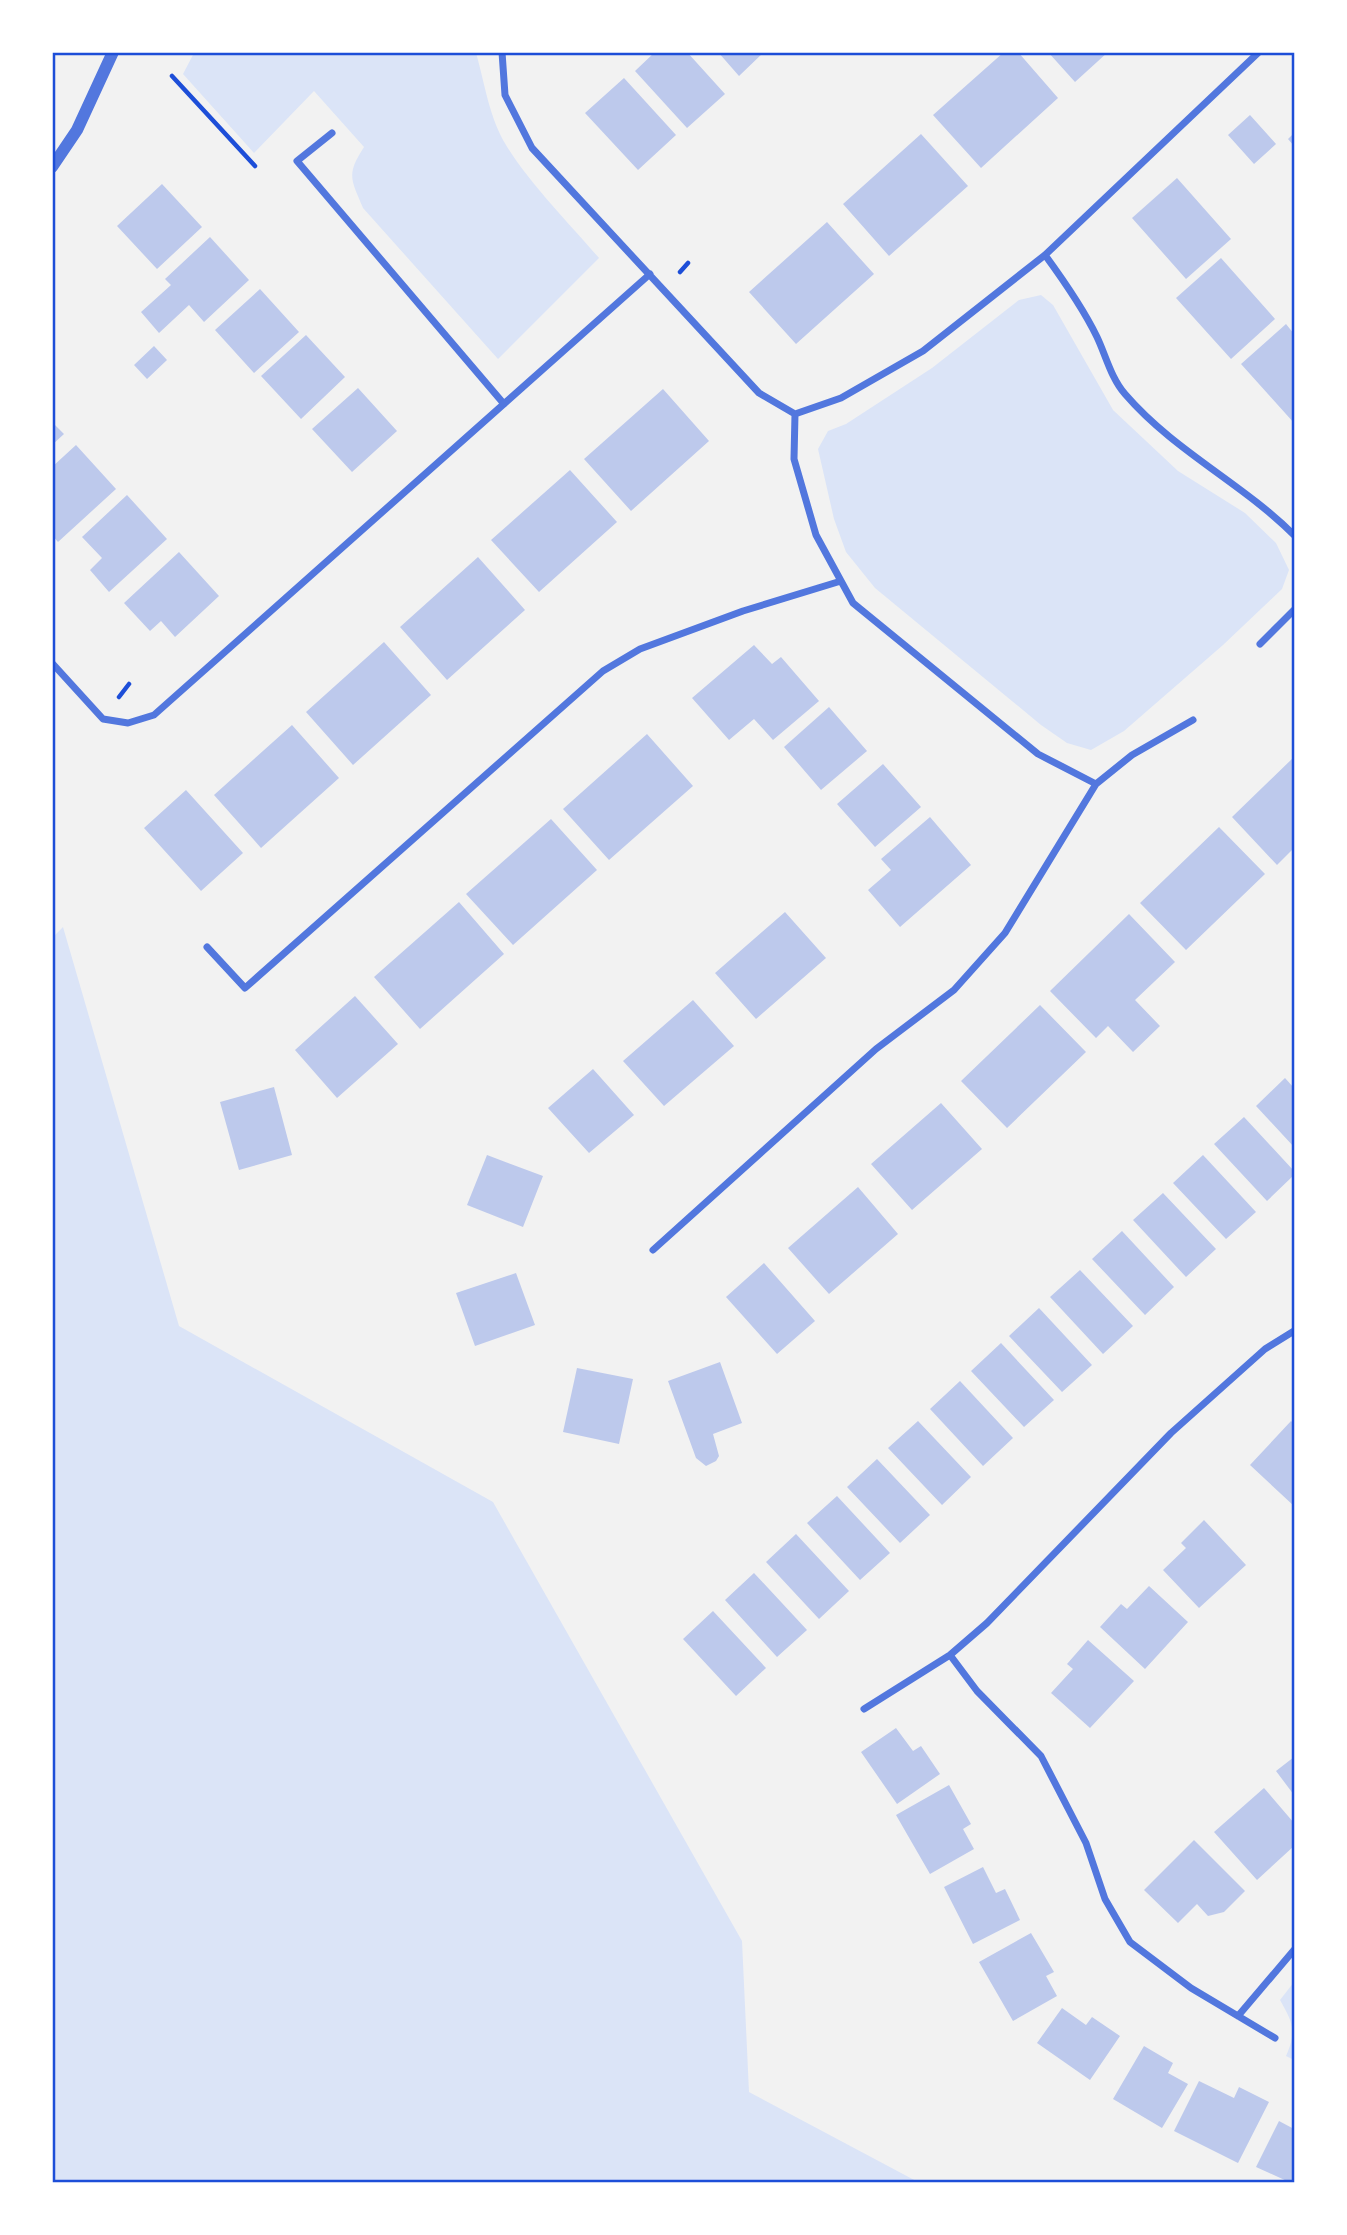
<svg xmlns="http://www.w3.org/2000/svg" width="1347" height="2235" viewBox="0 0 1347 2235" font-family="'Titillium Web',sans-serif">
	<rect width="100%" height="100%" fill="#f2f2f2"/>
	<path fill="#dbe4f7" d="M 194,53 L 476,53 C 485,84 489,117 506,145 C 530,184 569,223 599,258 L 498,359 L 363,208 C 351,179 346,175 364,147 L 314,91 L 254,153 L 183,74 Z
		M 1041,295 L 1053,305 L 1113,410 L 1178,471 L 1245,513 L 1276,543 L 1289,570 L 1282,589 L 1223,645 L 1124,731 L 1091,750 L 1067,743 L 1041,725 L 875,588 L 846,552 L 834,519 L 818,449 L 828,431 L 846,424 L 932,368 L 1019,300 Z
		M 63,927 L 179,1326 L 493,1502 L 742,1941 L 749,2092 L 918,2182 L 53,2182 L 52,938 Z
		M 1294,1982 L 1294,2060 L 1286,2056 C 1297,2031 1293,2023 1280,2000 Z"/>
	<path fill="#bdc9ec" d="M 655,52 L 687,52 L 725,94 L 687,128 L 635,71 Z
		M 718,52 L 764,52 L 739,76 Z
		M 1004,52 L 1018,52 L 1058,98 L 981,168 L 933,115 Z
		M 1048,52 L 1108,52 L 1075,82 Z
		M 624,78 L 676,135 L 638,170 L 585,113 Z
		M 1250,115 L 1276,144 L 1254,164 L 1228,135 Z
		M 1294,133 L 1294,146 L 1288,139 Z
		M 921,134 L 968,186 L 889,256 L 843,204 Z
		M 1177,178 L 1231,239 L 1186,279 L 1132,218 Z
		M 162,184 L 202,227 L 157,269 L 117,226 Z
		M 827,222 L 874,274 L 796,344 L 749,292 Z
		M 210,237 L 249,280 L 204,322 L 189,305 L 159,333 L 141,312 L 171,285 L 165,279 Z
		M 1221,258 L 1275,319 L 1231,359 L 1176,298 Z
		M 260,289 L 299,332 L 254,373 L 215,330 Z
		M 1286,324 L 1294,334 L 1294,423 L 1241,364 Z
		M 306,335 L 345,377 L 301,419 L 261,376 Z
		M 154,346 L 167,360 L 147,379 L 134,365 Z
		M 358,388 L 397,431 L 352,472 L 312,429 Z
		M 663,389 L 709,441 L 631,511 L 584,459 Z
		M 52,422 L 64,434 L 52,445 Z
		M 76,445 L 116,489 L 58,542 L 52,535 L 52,467 Z
		M 570,470 L 617,522 L 539,592 L 491,540 Z
		M 127,495 L 167,539 L 109,592 L 90,570 L 102,558 L 82,537 Z
		M 179,552 L 219,596 L 175,637 L 161,621 L 150,631 L 124,603 Z
		M 478,557 L 525,610 L 447,680 L 400,627 Z
		M 384,642 L 431,695 L 353,765 L 306,712 Z
		M 754,645 L 772,664 L 781,657 L 819,701 L 773,740 L 754,719 L 729,740 L 692,698 Z
		M 829,707 L 867,751 L 821,790 L 784,747 Z
		M 292,725 L 339,778 L 261,848 L 214,795 Z
		M 647,734 L 693,786 L 609,860 L 563,809 Z
		M 1294,757 L 1294,848 L 1277,865 L 1232,817 Z
		M 883,764 L 921,807 L 875,847 L 837,804 Z
		M 186,790 L 243,853 L 201,891 L 144,828 Z
		M 930,817 L 971,865 L 900,927 L 868,890 L 891,870 L 881,859 Z
		M 551,819 L 597,870 L 513,945 L 466,894 Z
		M 1219,827 L 1265,874 L 1186,950 L 1140,903 Z
		M 459,902 L 504,954 L 420,1029 L 374,977 Z
		M 785,912 L 826,958 L 756,1019 L 715,973 Z
		M 1129,914 L 1175,962 L 1135,1000 L 1160,1026 L 1133,1052 L 1108,1026 L 1096,1038 L 1050,991 Z
		M 355,996 L 398,1044 L 337,1098 L 295,1050 Z
		M 693,1000 L 734,1046 L 664,1106 L 623,1061 Z
		M 1040,1005 L 1086,1052 L 1007,1128 L 961,1081 Z
		M 593,1069 L 634,1115 L 589,1153 L 548,1108 Z
		M 1285,1078 L 1294,1088 L 1294,1147 L 1256,1106 Z
		M 274,1087 L 292,1155 L 239,1170 L 220,1102 Z
		M 941,1103 L 982,1149 L 912,1210 L 871,1164 Z
		M 1244,1117 L 1294,1171 L 1294,1175 L 1267,1201 L 1214,1144 Z
		M 487,1155 L 543,1176 L 523,1227 L 467,1205 Z
		M 1203,1155 L 1256,1212 L 1226,1239 L 1173,1183 Z
		M 858,1187 L 898,1234 L 829,1294 L 788,1248 Z
		M 1163,1193 L 1216,1249 L 1186,1277 L 1133,1220 Z
		M 1122,1231 L 1174,1287 L 1145,1315 L 1092,1259 Z
		M 764,1263 L 815,1321 L 777,1354 L 726,1297 Z
		M 1080,1270 L 1133,1326 L 1103,1354 L 1050,1297 Z
		M 516,1273 L 535,1325 L 475,1346 L 456,1293 Z
		M 1039,1308 L 1092,1365 L 1062,1392 L 1009,1336 Z
		M 1001,1343 L 1054,1400 L 1024,1427 L 971,1371 Z
		M 720,1362 L 742,1423 L 713,1434 L 719,1456 L 716,1461 L 706,1466 L 696,1458 L 668,1381 Z
		M 577,1368 L 633,1379 L 619,1444 L 563,1432 Z
		M 960,1381 L 1013,1438 L 983,1466 L 930,1409 Z
		M 918,1421 L 971,1477 L 942,1505 L 888,1448 Z
		M 1291,1421 L 1294,1424 L 1294,1506 L 1250,1465 Z
		M 877,1459 L 930,1515 L 900,1543 L 847,1487 Z
		M 837,1496 L 890,1553 L 860,1580 L 807,1523 Z
		M 1204,1520 L 1246,1565 L 1199,1608 L 1163,1570 L 1186,1548 L 1181,1543 Z
		M 796,1534 L 849,1591 L 819,1619 L 766,1562 Z
		M 754,1573 L 807,1630 L 777,1657 L 725,1600 Z
		M 1149,1586 L 1188,1622 L 1145,1669 L 1100,1627 L 1121,1604 L 1127,1609 Z
		M 713,1611 L 766,1668 L 736,1696 L 683,1639 Z
		M 1088,1640 L 1134,1681 L 1090,1728 L 1051,1693 L 1073,1669 L 1067,1664 Z
		M 896,1728 L 913,1751 L 921,1746 L 940,1774 L 897,1804 L 861,1752 Z
		M 1294,1757 L 1294,1795 L 1276,1771 Z
		M 949,1785 L 971,1824 L 963,1829 L 974,1849 L 930,1874 L 896,1815 Z
		M 1264,1788 L 1294,1823 L 1294,1846 L 1257,1880 L 1214,1832 Z
		M 1194,1840 L 1245,1891 L 1224,1912 L 1208,1916 L 1197,1904 L 1178,1923 L 1144,1890 Z
		M 983,1867 L 996,1893 L 1005,1889 L 1020,1920 L 973,1944 L 944,1887 Z
		M 1031,1933 L 1054,1972 L 1046,1976 L 1057,1996 L 1013,2021 L 979,1962 Z
		M 1062,2008 L 1086,2025 L 1092,2017 L 1120,2036 L 1090,2080 L 1037,2043 Z
		M 1144,2046 L 1173,2063 L 1168,2073 L 1188,2084 L 1162,2128 L 1113,2099 Z
		M 1199,2081 L 1234,2098 L 1239,2087 L 1269,2102 L 1238,2163 L 1174,2131 Z
		M 1279,2121 L 1294,2129 L 1294,2182 L 1289,2182 L 1256,2167 Z"/>
	<g fill="none" stroke-linecap="round" stroke-linejoin="round">
		<path stroke="#1d4ed8" stroke-width="4.5" d="M 172,76 L 255,166
			M 680,272 L 688,263
			M 119,697 L 129,684"/>
		<path stroke="#5277de" stroke-width="7" d="M 502,52 L 505,95 L 532,148 L 759,393 L 795,414 L 794,459 L 816,535 L 853,603 L 1038,754 L 1096,784 L 1132,755 L 1193,720
			M 332,133 L 297,161 L 504,404
			M 1045,255 C 1064,281 1083,308 1097,337 C 1106,356 1111,378 1125,394 C 1174,451 1242,483 1294,535
			M 795,414 L 841,398 L 923,351 L 1045,255 L 1259,52
			M 1260,644 L 1294,610
			M 52,663 L 103,719 L 128,723 L 154,715 L 650,274
			M 207,947 L 245,988 L 603,671 L 640,649 L 743,611 L 841,581
			M 653,1250 L 876,1049 L 954,990 L 1005,933 L 1096,784
			M 950,1655 L 977,1691 L 1041,1756 L 1086,1843 L 1105,1899 L 1130,1942 L 1191,1988 L 1275,2038
			M 864,1709 L 950,1655 L 987,1623 L 1171,1433 L 1265,1349 L 1294,1331
			M 1238,2016 L 1294,1950"/>
		<path stroke="#5277de" stroke-width="12" d="M 52,167 L 77,130 L 113,52"/>
	</g>
	<rect width="1347" height="2235" fill="none" stroke="#ffffff" stroke-width="108"/>
	<rect x="54" y="54" width="1239" height="2127" fill="none" stroke="#1d4ed8" stroke-width="2.5"/>
</svg>
